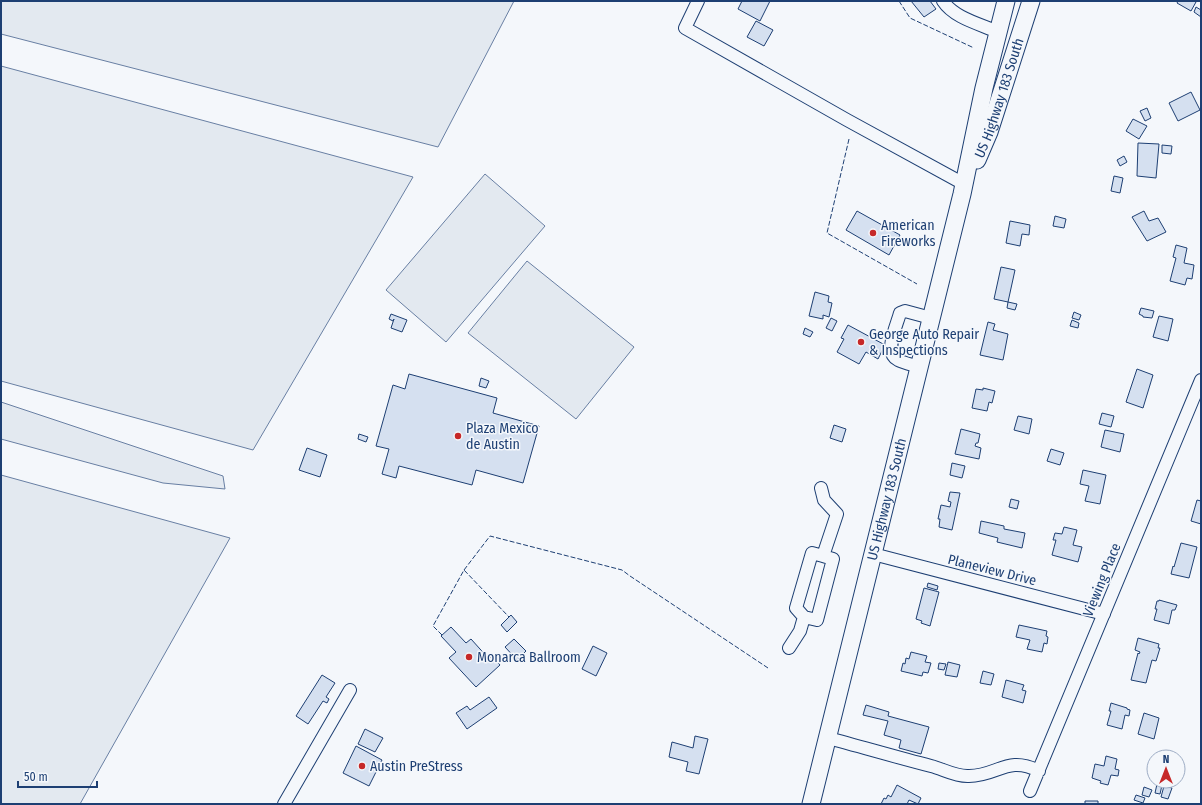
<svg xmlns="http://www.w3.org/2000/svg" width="1202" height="805" viewBox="0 0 1202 805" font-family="'Fira Sans Condensed',sans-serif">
	<rect width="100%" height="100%" fill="#f4f7fb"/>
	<path fill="#e3e9f0" stroke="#687fa3" d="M 1,1 L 514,1 L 438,147 L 1,34 Z
		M 1,66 L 413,177 L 253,450 L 1,381 Z
		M 485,174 L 545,226 L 446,342 L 386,290 Z
		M 527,261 L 634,347 L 576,419 L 468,333 Z
		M 1,402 L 223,476 L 225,489 L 163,483 L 1,439 Z
		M 1,475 L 230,538 L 80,804 L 1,804 Z"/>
	<path fill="#d5e0f0" stroke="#1d3f73" d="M 742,1 L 770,1 L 760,21 L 738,9 Z
		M 911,1 L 930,1 L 936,9 L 924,17 Z
		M 1178,1 L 1194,1 L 1196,2 L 1191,11 L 1177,3 Z
		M 1196,7 L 1201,10 L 1201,17 L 1194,12 Z
		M 756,21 L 773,30 L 764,46 L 747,37 Z
		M 1191,92 L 1200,110 L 1178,121 L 1169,103 Z
		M 1147,108 L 1151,118 L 1145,121 L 1140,111 Z
		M 1133,119 L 1147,126 L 1139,139 L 1126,131 Z
		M 1138,143 L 1159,144 L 1156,178 L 1137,176 Z
		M 1162,145 L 1172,146 L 1171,154 L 1162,153 Z
		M 1124,156 L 1127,162 L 1120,166 L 1117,160 Z
		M 1114,176 L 1123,178 L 1120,193 L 1111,191 Z
		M 857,211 L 900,235 L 889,255 L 846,230 Z
		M 1144,211 L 1149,221 L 1158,218 L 1166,232 L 1147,241 L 1132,217 Z
		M 1055,216 L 1066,219 L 1064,228 L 1053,226 Z
		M 1010,221 L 1030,225 L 1029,235 L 1022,234 L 1020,246 L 1006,243 Z
		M 1176,245 L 1187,248 L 1184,263 L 1194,265 L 1192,279 L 1187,278 L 1185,285 L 1170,281 L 1176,258 L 1173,257 Z
		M 1001,267 L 1015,270 L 1008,302 L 994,299 Z
		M 815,292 L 829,296 L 828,302 L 832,303 L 829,317 L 823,315 L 823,319 L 809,316 Z
		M 1008,302 L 1017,304 L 1015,310 L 1007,308 Z
		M 1141,308 L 1154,311 L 1152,318 L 1143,317 L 1143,316 L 1139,314 Z
		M 1074,312 L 1081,315 L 1079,320 L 1072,318 Z
		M 391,314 L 407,320 L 402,332 L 391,328 L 394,319 L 393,321 L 389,319 Z
		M 1159,316 L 1173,319 L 1168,341 L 1153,337 Z
		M 831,318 L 837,321 L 832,331 L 826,328 Z
		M 1072,320 L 1079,323 L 1078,328 L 1070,326 Z
		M 988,322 L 995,324 L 993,330 L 1008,334 L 1003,360 L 980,355 Z
		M 848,325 L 885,345 L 878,359 L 866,352 L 859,364 L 837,352 L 844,339 L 841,338 Z
		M 805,328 L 813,332 L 810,337 L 803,334 Z
		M 1137,369 L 1153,375 L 1143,408 L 1126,402 Z
		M 409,374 L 497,398 L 493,413 L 539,426 L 523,483 L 476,470 L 472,485 L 399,466 L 396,478 L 382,474 L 389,449 L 376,446 L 393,385 L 405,389 Z
		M 481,378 L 489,381 L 486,388 L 479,386 Z
		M 983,388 L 995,391 L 992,403 L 989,402 L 987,411 L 972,408 L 976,389 L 983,390 Z
		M 1102,413 L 1114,416 L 1111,427 L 1099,424 Z
		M 1018,416 L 1032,419 L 1029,434 L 1014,430 Z
		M 834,425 L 846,429 L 842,442 L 830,438 Z
		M 961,429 L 980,434 L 978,443 L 976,443 L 975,446 L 981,448 L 979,459 L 955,454 Z
		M 1105,430 L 1124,434 L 1120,452 L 1101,447 Z
		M 359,434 L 368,437 L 366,442 L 358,439 Z
		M 307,448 L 327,455 L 320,477 L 299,470 Z
		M 1051,449 L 1064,453 L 1060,465 L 1047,461 Z
		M 952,463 L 965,466 L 962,478 L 950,475 Z
		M 1083,470 L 1106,475 L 1100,504 L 1085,501 L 1089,486 L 1080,484 Z
		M 950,492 L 960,493 L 952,530 L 939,527 L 940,519 L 938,519 L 941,505 L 950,507 L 951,502 L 948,501 Z
		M 1011,499 L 1019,501 L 1017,509 L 1009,507 Z
		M 1197,500 L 1201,501 L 1201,500 L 1201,524 L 1191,521 Z
		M 981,521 L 1004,526 L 1004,529 L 1025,533 L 1022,548 L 997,542 L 998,538 L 979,533 Z
		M 1064,527 L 1077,530 L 1073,545 L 1082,547 L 1078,562 L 1052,555 L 1056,540 L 1053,540 L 1055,533 L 1062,534 Z
		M 1181,543 L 1197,547 L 1189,578 L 1171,574 L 1173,566 L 1174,567 Z
		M 928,583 L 938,586 L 937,590 L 927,587 Z
		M 924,588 L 939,592 L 930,626 L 921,623 L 922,621 L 916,619 Z
		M 1159,600 L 1177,605 L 1175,610 L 1172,610 L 1169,624 L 1154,620 L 1157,609 L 1155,609 L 1157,601 L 1159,601 Z
		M 511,615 L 517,622 L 507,632 L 501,625 Z
		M 1019,625 L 1047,631 L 1046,636 L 1048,637 L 1047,644 L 1044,643 L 1042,652 L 1027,649 L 1030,640 L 1016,637 Z
		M 451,627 L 466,643 L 471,639 L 489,659 L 492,656 L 500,665 L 476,687 L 449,658 L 456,652 L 441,636 Z
		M 1138,638 L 1159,644 L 1158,648 L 1160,648 L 1156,661 L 1152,660 L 1146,683 L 1131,680 L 1138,653 L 1139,654 L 1140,652 L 1135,650 Z
		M 514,639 L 526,651 L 517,660 L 505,647 Z
		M 593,646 L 607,653 L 596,676 L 582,669 Z
		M 911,652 L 927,656 L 925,662 L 931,663 L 928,673 L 923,672 L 922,676 L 901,671 L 903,663 L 905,664 L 906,658 L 909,659 Z
		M 948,662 L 960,665 L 957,677 L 945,675 Z
		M 939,663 L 946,664 L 944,670 L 938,669 Z
		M 983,671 L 994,674 L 991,685 L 980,683 Z
		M 322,675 L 335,683 L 326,697 L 329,699 L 327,703 L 323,701 L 308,724 L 296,716 Z
		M 1006,680 L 1024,685 L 1022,690 L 1026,691 L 1023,703 L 1002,697 Z
		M 489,697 L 497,708 L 467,729 L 456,713 L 467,706 L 470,710 Z
		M 1111,703 L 1127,708 L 1127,709 L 1130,710 L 1129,716 L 1125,715 L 1122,729 L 1107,725 L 1111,711 L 1109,711 Z
		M 866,705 L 889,712 L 888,716 L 929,727 L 921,754 L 899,748 L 901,740 L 884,735 L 888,721 L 863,715 Z
		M 1144,713 L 1159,718 L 1154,739 L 1138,734 Z
		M 365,729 L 383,738 L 375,752 L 358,744 Z
		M 695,736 L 708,739 L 699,774 L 686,771 L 688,762 L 669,757 L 672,742 L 693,748 Z
		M 356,746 L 382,760 L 369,786 L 343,773 Z
		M 1106,756 L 1117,759 L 1115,769 L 1119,770 L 1118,776 L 1111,775 L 1108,785 L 1100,783 L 1101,781 L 1092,778 L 1095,764 L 1104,766 Z
		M 1157,784 L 1162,785 L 1160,794 L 1155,793 Z
		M 897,785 L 921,798 L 918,804 L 909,800 L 907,804 L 881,804 L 884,798 L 886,799 L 888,795 L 891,797 Z
		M 1164,786 L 1172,788 L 1168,799 L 1161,797 Z
		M 1144,787 L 1152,790 L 1149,797 L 1142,795 Z
		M 1136,795 L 1145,798 L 1143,803 L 1134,800 Z
		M 1085,801 L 1098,801 L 1098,804 L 1085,804 Z"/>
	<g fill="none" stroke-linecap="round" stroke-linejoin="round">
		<defs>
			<path id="minor" d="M 698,1 L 685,28 L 847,120 L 964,184
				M 943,1 C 954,18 980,24 998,32
				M 919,367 C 913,365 904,363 898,360 C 883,353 897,325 900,313 L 905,311 L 931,318
				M 821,488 L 824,500 L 837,514 L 823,556 L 833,559 L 817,620 L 804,617 L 796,608 L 812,553 L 823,556
				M 873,554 L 1104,614
				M 789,648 L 800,631 L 804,617
				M 828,738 C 862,747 896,757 931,766 C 943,769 956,777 969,776 C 998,776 1007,755 1039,771
				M 1030,791 L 1201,380
				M 284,804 L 350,690"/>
			<g id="highway">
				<path id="s1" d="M 977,160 L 989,132 L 1031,1"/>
				<path id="s2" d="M 811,804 L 962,194 L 984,88 L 1006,1"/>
			</g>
		</defs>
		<use href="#minor" stroke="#1d3f73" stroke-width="14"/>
		<use href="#highway" stroke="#1d3f73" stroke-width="19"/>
		<use href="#minor" stroke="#f4f7fb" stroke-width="12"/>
		<use href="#highway" stroke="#f4f7fb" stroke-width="17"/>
		<path stroke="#1d3f73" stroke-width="1" stroke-dasharray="5 2" stroke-linecap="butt" d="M 899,1 L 910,18 L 974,48
			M 849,139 L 827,233 L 917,284
			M 464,570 L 490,536 L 622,570 L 630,576 L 768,668
			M 442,635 L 433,626 L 464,570 L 509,617"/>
	</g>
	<g fill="#c62828" stroke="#f4f7fb" stroke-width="1.5">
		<circle cx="873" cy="233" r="4"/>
		<circle cx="861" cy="342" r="4"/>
		<circle cx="458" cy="436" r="4"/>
		<circle cx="469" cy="657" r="4"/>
		<circle cx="362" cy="766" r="4"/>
	</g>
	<g text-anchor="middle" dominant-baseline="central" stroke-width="3" stroke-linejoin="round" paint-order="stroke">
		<g font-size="14" fill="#1d3f73" stroke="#f4f7fb">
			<text stroke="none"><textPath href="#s1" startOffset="66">US Highway 183 South</textPath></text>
			<text stroke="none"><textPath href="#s2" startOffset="314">US Highway 183 South</textPath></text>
			<text transform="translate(992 570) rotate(14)">Planeview Drive</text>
			<text transform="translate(1102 580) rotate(-68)">Viewing Place</text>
		</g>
		<g font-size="14" fill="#1d3f73" stroke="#f4f7fb" text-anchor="start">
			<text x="881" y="225">American<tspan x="881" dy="16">Fireworks</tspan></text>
			<text x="869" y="334">George Auto Repair<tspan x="869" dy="16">&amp; Inspections</tspan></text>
			<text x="466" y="428">Plaza Mexico<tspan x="466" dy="16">de Austin</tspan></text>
			<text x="477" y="657">Monarca Ballroom</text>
			<text x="370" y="766">Austin PreStress</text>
		</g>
	</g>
	<rect width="1202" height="805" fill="none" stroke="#1d3f73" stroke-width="4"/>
	<g transform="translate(1166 769)"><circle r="19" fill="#f4f7fb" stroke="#9eadc5"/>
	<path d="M0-3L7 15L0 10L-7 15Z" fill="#c62828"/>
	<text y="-6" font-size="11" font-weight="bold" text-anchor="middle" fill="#1d3f73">N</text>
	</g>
	<path d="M18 781v6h79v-6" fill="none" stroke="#1d3f73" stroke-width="2"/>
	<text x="24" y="781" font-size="12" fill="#1d3f73" stroke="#f4f7fb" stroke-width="3" paint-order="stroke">50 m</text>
</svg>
